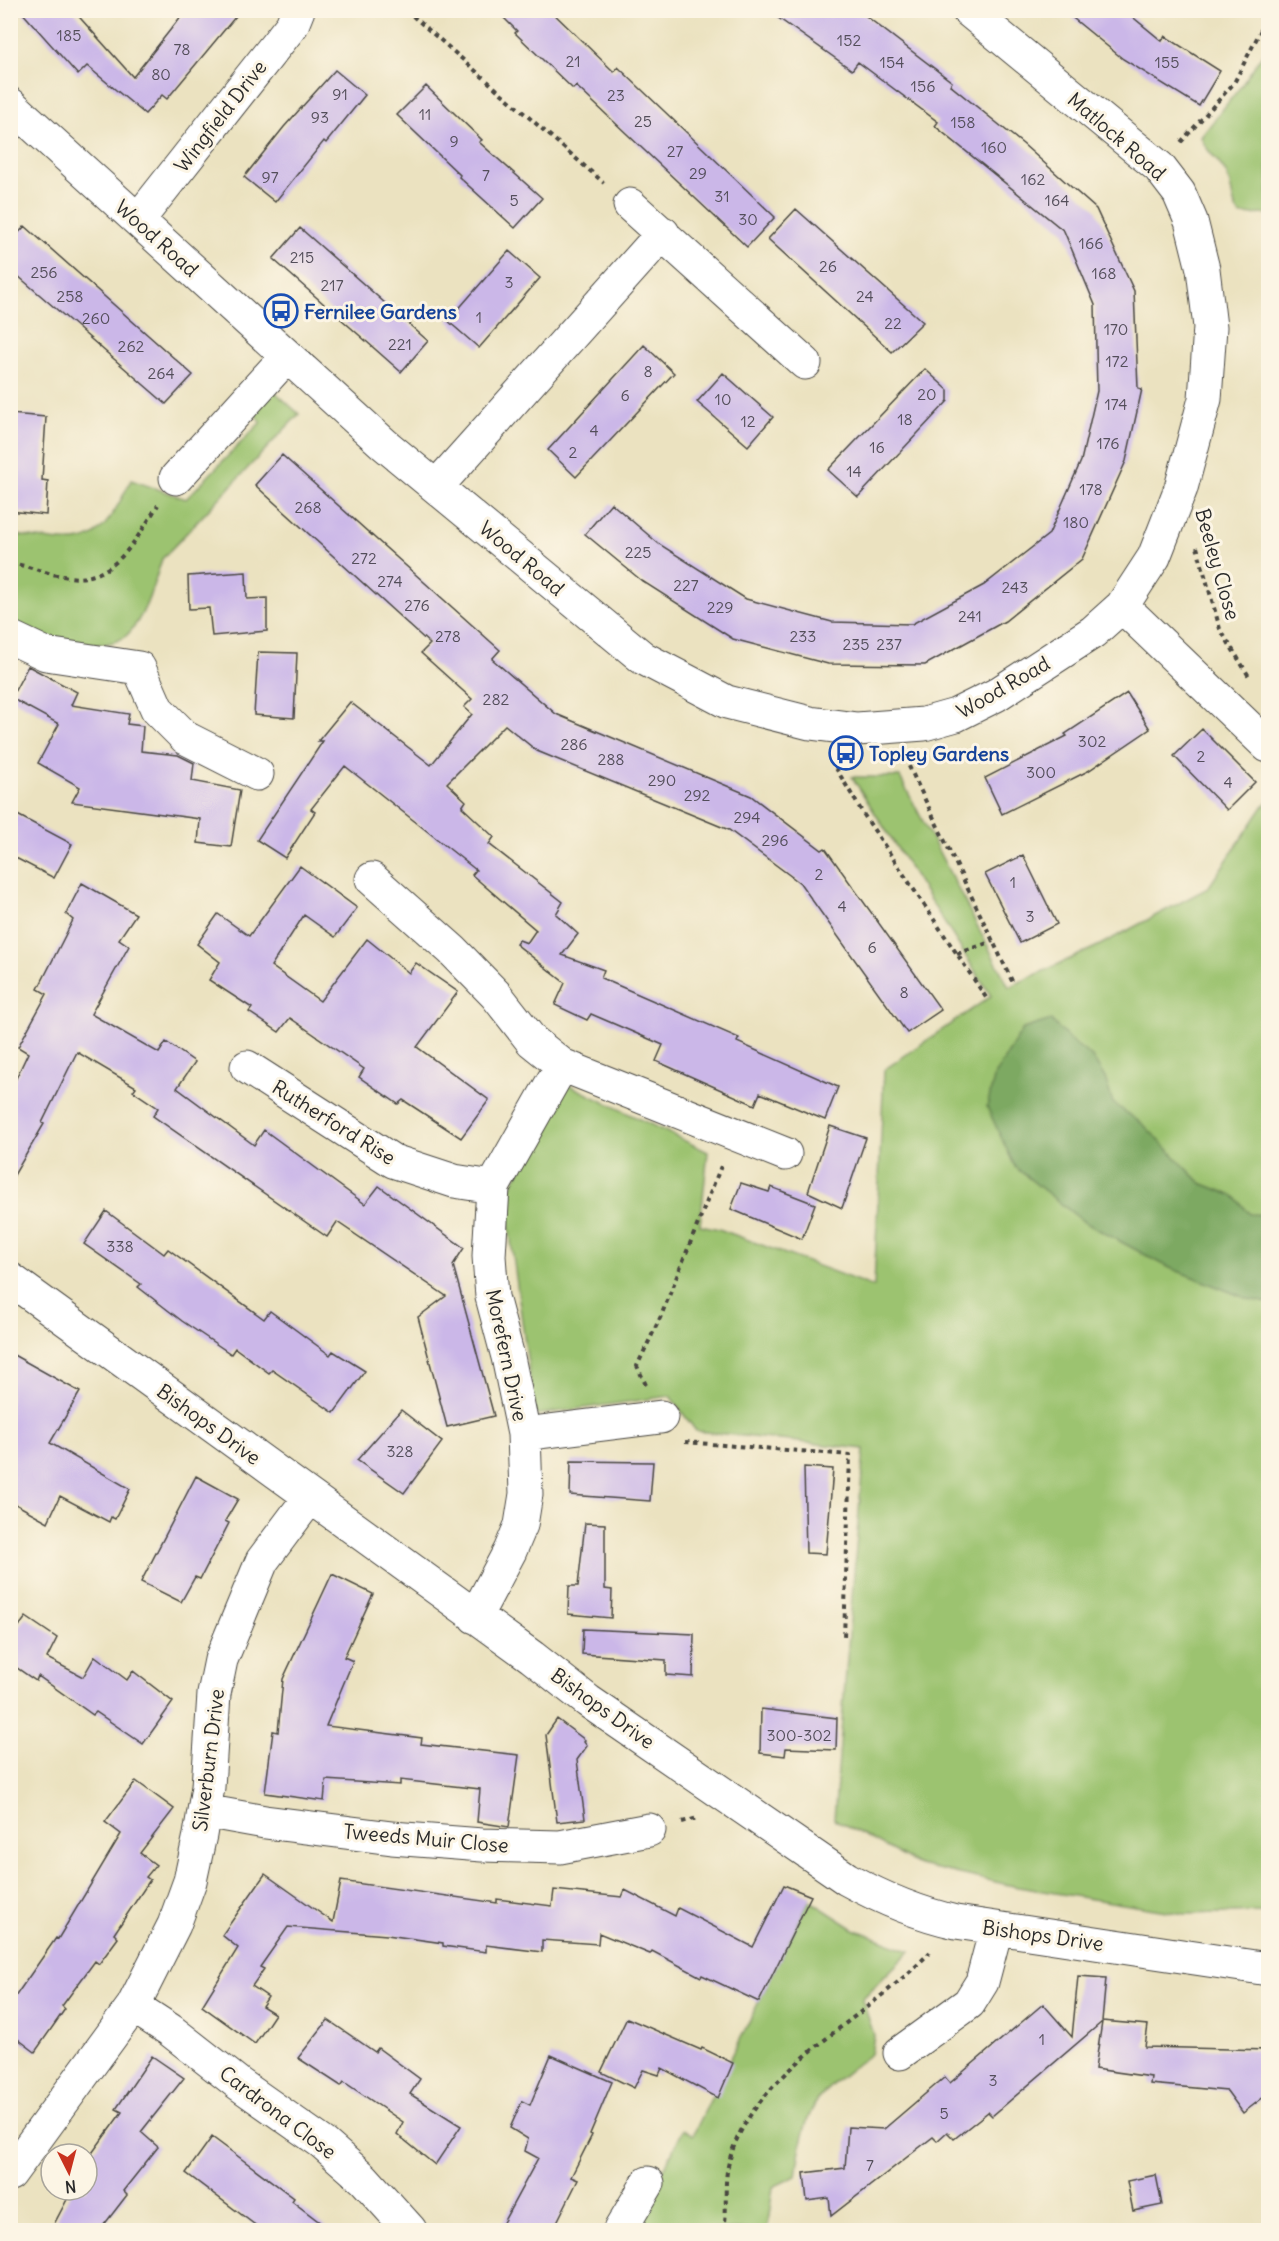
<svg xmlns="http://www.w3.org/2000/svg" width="1279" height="2241" viewBox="0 0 1279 2241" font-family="Delius,sans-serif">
	<rect width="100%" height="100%" fill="#fcf5e5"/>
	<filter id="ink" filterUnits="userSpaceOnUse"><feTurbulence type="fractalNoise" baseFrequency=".0167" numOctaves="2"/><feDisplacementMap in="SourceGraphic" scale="12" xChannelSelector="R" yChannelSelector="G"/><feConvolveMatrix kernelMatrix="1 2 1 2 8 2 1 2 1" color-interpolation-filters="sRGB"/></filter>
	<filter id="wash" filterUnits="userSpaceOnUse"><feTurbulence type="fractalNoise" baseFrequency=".008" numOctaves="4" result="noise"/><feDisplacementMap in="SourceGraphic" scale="24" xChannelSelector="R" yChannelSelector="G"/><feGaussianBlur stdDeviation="1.35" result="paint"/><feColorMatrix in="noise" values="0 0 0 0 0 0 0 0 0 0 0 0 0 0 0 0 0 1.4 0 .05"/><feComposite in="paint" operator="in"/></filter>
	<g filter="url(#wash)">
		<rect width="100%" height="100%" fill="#ebe2c0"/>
		<path fill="#9cc36f" stroke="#64774d" stroke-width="1.5" d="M 1268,46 L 1268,214 L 1240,215 C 1231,205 1233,188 1227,175 C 1220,161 1205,151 1201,137 L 1241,86 Z
			M 273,390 L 299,414 L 162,559 C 154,583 146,615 128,634 C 113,650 63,646 44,638 C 32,634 21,627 11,622 L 11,534 C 86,545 95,554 131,480 L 186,499 L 261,422 L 252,411 Z
			M 852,777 L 900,777 L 1009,987 L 1098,946 L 1208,888 L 1264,805 L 1268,801 L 1268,1912 L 1185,1914 L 1018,1887 L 919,1865 L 834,1819 L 864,1449 L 696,1431 L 670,1396 L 535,1415 L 505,1198 L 567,1084 L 708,1152 L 700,1225 L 719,1229 L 874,1287 L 884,1070 L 991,996 Z
			M 809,1900 L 854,1929 L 910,1951 L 862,1999 L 874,2035 L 871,2054 C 855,2065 825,2088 815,2104 C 803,2124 799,2153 796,2176 L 773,2187 L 767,2230 L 635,2230 L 683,2129 L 693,2135 Z"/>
		<path fill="#7da962" stroke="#546a46" stroke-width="1.5" d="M 1051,1020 L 1070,1040 L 1092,1057 L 1105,1078 L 1113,1103 L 1144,1125 L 1201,1183 L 1234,1196 L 1250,1214 L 1268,1215 L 1268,1303 L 1248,1299 L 1170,1268 L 1084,1222 L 1015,1167 L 987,1107 L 995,1074 L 1023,1029 Z"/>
		<g id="blocks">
			<path fill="#cbb7e8" d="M 20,10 L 73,10 L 133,77 L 186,10 L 241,10 L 167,99 L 162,95 L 145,114 L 87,66 L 78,75 Z
				M 496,10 L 550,10 L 614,72 L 618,67 L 775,217 L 747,247 L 576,86 L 573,89 L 515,33 L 517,31 Z
				M 767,10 L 858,10 L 952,82 L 950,85 L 1023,144 L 1096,209 L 1134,291 L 1138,388 L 1142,389 L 1126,461 L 1082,559 L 1005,621 L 925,665 L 828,664 L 733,639 L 642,581 L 585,534 L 611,503 L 659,544 L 746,599 L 832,622 L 912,624 L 984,585 L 1049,534 L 1081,461 L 1097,391 L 1095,305 L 1064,231 L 935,126 L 938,122 L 858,62 L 852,70 Z
				M 1063,10 L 1124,10 L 1162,41 L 1165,36 L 1220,71 L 1199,106 L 1123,59 Z
				M 335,70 L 365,95 L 326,143 L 324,141 L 275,202 L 244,177 L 284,127 Z
				M 426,86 L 482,140 L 479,142 L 542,198 L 515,228 L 459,177 L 460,175 L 397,115 Z
				M 796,209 L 923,322 L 892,352 L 768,239 Z
				M 25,226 L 193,375 L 166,404 L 10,269 L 10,242 Z
				M 300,228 L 428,341 L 401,372 L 273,259 Z
				M 509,251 L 540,278 L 479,348 L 448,321 Z
				M 644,345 L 674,373 L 576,477 L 548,450 Z
				M 925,369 L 948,390 L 948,401 L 858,497 L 828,470 Z
				M 723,373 L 773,417 L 748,446 L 697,402 Z
				M 10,414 L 46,417 L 42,480 L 48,481 L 46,515 L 10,511 Z
				M 282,455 L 500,650 L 492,659 L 556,714 L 751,796 L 822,850 L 825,848 L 941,1010 L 907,1033 L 800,883 L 729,830 L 537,751 L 505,725 L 447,783 L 466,801 L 462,807 L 494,837 L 489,844 L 563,902 L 556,914 L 578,934 L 562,955 L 604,970 L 601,978 L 739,1038 L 737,1042 L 838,1087 L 825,1120 L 760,1093 L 755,1105 L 656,1061 L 663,1045 L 591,1014 L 587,1020 L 555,1005 L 565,983 L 516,944 L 519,940 L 527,943 L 536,930 L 472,875 L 476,870 L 345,766 L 311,809 L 315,812 L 285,858 L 257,840 L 323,741 L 318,741 L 350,702 L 431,765 L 472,714 L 464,707 L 472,699 L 421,653 L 430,644 L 255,485 Z
				M 246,572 L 247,599 L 267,598 L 267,631 L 212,636 L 209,608 L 189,609 L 188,576 Z
				M 258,652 L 297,653 L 294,718 L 254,715 Z
				M 28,666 L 77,692 L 71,705 L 129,714 L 127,724 L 143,726 L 141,751 L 178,755 L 194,763 L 192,781 L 240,790 L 231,847 L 198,843 L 200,819 L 72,802 L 80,787 L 38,763 L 59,724 L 11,698 Z
				M 1127,693 L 1150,729 L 1088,771 L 1002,814 L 985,778 L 1067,736 L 1065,734 Z
				M 1202,729 L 1255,782 L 1227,810 L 1174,756 Z
				M 10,811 L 72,844 L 54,878 L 10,855 Z
				M 1023,855 L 1057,924 L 1020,943 L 985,874 Z
				M 300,866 L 357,908 L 335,937 L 304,915 L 271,966 L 320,1001 L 367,939 L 409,973 L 416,963 L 458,992 L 417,1047 L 489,1100 L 461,1138 L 403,1100 L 398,1104 L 359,1077 L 364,1069 L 290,1018 L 279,1032 L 249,1012 L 252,1008 L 209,980 L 220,962 L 197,944 L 218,914 L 249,936 Z
				M 82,883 L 136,914 L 119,939 L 129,946 L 91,1014 L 159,1053 L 166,1042 L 195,1062 L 177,1088 L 254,1145 L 264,1130 L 365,1204 L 379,1186 L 464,1248 L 453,1265 L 494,1416 L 447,1427 L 418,1317 L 446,1296 L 337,1222 L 327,1237 L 153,1116 L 158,1108 L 133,1091 L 136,1087 L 77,1052 L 42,1123 L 44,1124 L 10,1182 L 10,1091 L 28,1053 L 18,1047 L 47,994 L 38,989 L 73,920 L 66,914 Z
				M 830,1126 L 866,1138 L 842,1208 L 808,1192 Z
				M 741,1183 L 769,1192 L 771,1187 L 815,1204 L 802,1239 L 731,1209 Z
				M 106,1211 L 164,1254 L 168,1249 L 264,1319 L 270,1311 L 330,1355 L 333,1351 L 365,1371 L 334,1413 L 272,1370 L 269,1373 L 235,1348 L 231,1354 L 182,1321 L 138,1287 L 141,1284 L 84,1244 Z
				M 10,1353 L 80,1392 L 50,1443 L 130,1489 L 115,1519 L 111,1517 L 109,1522 L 60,1496 L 48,1522 L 10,1501 Z
				M 401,1410 L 442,1442 L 404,1493 L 357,1460 Z
				M 571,1461 L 653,1462 L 650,1501 L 570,1495 Z
				M 804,1467 L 833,1469 L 826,1554 L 806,1553 Z
				M 196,1476 L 238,1499 L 225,1521 L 229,1523 L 200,1579 L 195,1577 L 181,1602 L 141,1582 Z
				M 585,1523 L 605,1524 L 605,1589 L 612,1590 L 611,1618 L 568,1614 L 569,1586 L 578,1586 Z
				M 332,1574 L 373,1594 L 344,1657 L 353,1661 L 326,1726 L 422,1738 L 421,1744 L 519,1755 L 509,1827 L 477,1822 L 480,1789 L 400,1780 L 400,1785 L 326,1780 L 324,1801 L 265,1793 L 273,1731 L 278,1732 L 283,1679 Z
				M 26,1617 L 57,1638 L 47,1658 L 83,1677 L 95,1656 L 127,1680 L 133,1671 L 173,1702 L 143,1744 L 96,1712 L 93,1715 L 38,1676 L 36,1681 L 10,1663 L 10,1638 Z
				M 583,1629 L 694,1634 L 693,1677 L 666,1675 L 666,1660 L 582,1654 Z
				M 761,1709 L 837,1718 L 836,1750 L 786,1748 L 785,1756 L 760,1753 Z
				M 557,1719 L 585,1740 L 584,1742 L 587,1746 L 577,1760 L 585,1819 L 557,1822 L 546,1735 Z
				M 136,1781 L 174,1809 L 140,1853 L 156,1865 L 146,1877 L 150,1880 L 114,1934 L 118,1938 L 99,1964 L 95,1961 L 62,2006 L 65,2009 L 35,2052 L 10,2033 L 10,2004 L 56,1938 L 58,1939 L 121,1834 L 105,1822 Z
				M 265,1874 L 333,1922 L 341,1881 L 497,1903 L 497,1899 L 552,1906 L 554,1890 L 622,1897 L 625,1890 L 675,1916 L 678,1908 L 753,1947 L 784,1885 L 811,1896 L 759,2002 L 702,1975 L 701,1977 L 652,1951 L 650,1954 L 599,1933 L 598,1944 L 542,1940 L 542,1952 L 486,1945 L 486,1952 L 443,1946 L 443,1943 L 387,1935 L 288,1927 L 260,1967 L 264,1969 L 252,1986 L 268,1997 L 262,2006 L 275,2014 L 255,2044 L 202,2006 L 238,1948 L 222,1935 Z
				M 1078,1976 L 1106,1978 L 1102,2021 L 1148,2025 L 1145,2047 L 1269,2050 L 1269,2093 L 1243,2113 L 1227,2091 L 1150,2084 L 1151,2077 L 1095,2069 L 1102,2022 L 992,2116 L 988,2112 L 954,2139 L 947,2132 L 937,2141 L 933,2137 L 831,2216 L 829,2198 L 807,2201 L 804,2173 L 845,2168 L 848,2127 L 884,2129 L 945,2077 L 950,2083 L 1043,2004 L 1072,2037 Z
				M 627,2018 L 701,2050 L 702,2048 L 733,2063 L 718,2098 L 662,2068 L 659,2075 L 643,2070 L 634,2088 L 601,2072 Z
				M 328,2020 L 375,2052 L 378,2048 L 420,2079 L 410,2094 L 461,2126 L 435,2165 L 397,2134 L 403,2122 L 344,2082 L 341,2086 L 298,2058 Z
				M 551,2055 L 612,2082 L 590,2134 L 592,2135 L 571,2177 L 578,2180 L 553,2230 L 499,2230 L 538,2158 L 525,2151 L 528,2139 L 510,2128 L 522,2101 L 530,2105 Z
				M 152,2056 L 184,2078 L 141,2132 L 158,2147 L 123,2191 L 127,2195 L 100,2230 L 51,2230 L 72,2190 L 87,2190 L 87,2160 L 122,2112 L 116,2109 Z
				M 212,2137 L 294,2198 L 292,2201 L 330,2230 L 262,2230 L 186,2173 Z
				M 1156,2175 L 1162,2205 L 1133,2211 L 1127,2181 Z"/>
		</g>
	</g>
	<g filter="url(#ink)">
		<use href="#blocks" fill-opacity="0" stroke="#484641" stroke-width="1.5"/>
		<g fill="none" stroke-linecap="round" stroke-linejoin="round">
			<defs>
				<path id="minor" d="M 10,104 L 384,444 L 643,658 L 727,702 L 810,723 L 857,729 L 924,724 L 956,715 L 996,695 L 1093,632 L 1122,606 L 1154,557 L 1181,488 L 1205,399 L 1210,327 L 1203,269 L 1191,221 L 1179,193 L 1159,167 L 968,10
					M 630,205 L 805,363
					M 138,220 L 292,25 L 298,10
					M 176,478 L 287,356
					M 437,486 L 663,233
					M 1122,606 L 1268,746
					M 10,637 L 46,654 L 139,668 L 157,709 L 186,738 L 257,774
					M 372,879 L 452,950 L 496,995 L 532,1041 L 562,1065 L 785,1154
					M 247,1067 L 393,1161 L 454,1181 L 493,1187
					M 10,1279 L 532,1657 L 588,1701 L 847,1879 C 883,1899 916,1913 956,1922 L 1268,1969
					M 524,1434 L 661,1417
					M 475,1617 L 510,1551 L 521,1525 L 526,1494 L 524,1434 L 508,1357 L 492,1297 L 489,1256 L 493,1187 L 562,1065
					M 204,1811 L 265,1822 L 392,1838 L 482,1845 L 560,1847 L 649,1830
					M 133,2006 L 170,2030 L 239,2084 L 323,2143 L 364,2179 L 410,2230
					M 900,2053 L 969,2003 L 982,1982 L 996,1929
					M 10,2174 L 133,2006 L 174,1925 L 190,1881 L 200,1835 L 208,1787 L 214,1694 L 221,1660 L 262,1561 L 310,1497
					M 620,2230 L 648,2183"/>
			</defs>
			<use href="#minor" stroke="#484641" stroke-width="35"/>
			<path stroke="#484641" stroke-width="4" stroke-dasharray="4.5 4.5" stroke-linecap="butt" d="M 406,10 L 604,183
				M 1181,142 L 1234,83 L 1268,16
				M 1197,547 L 1220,629 L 1250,678
				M 10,563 C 30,566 49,575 69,577 C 114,584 138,536 158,505
				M 905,758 L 1014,985
				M 831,760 L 864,815 L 987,999
				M 957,954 L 993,941
				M 646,1385 L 637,1366 L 661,1316 L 721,1166
				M 685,1442 L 850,1455 L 844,1638
				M 682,1822 L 698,1818
				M 724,2230 C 728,2208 723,2183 729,2162 C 751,2072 871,2016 930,1952"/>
			<use href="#minor" stroke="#fff" stroke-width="33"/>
		</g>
	</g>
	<defs>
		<symbol id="bus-ring" viewBox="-11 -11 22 22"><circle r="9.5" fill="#fcf5e5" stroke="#1a4fb4" stroke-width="1.5"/><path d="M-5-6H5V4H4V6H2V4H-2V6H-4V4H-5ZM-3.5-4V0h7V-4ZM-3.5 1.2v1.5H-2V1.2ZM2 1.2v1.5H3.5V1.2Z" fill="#1a4fb4"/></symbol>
	</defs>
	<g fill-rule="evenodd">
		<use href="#bus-ring" x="262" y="292" width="38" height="38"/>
		<use href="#bus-ring" x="827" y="734" width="38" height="38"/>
	</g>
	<g text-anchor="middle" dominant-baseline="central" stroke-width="6" stroke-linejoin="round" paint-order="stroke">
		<g font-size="16" fill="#534e5a">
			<text x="69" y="35">185</text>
			<text x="849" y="40">152</text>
			<text x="182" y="49">78</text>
			<text x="573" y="61">21</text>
			<text x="892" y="62">154</text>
			<text x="1167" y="62">155</text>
			<text x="161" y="74">80</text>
			<text x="923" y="86">156</text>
			<text x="340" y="94">91</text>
			<text x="616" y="95">23</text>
			<text x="425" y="114">11</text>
			<text x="320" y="117">93</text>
			<text x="643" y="121">25</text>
			<text x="963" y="122">158</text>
			<text x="454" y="141">9</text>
			<text x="994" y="147">160</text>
			<text x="675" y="151">27</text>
			<text x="698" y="173">29</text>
			<text x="486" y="175">7</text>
			<text x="270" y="177">97</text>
			<text x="1033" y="179">162</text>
			<text x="722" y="196">31</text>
			<text x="514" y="200">5</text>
			<text x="1057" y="200">164</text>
			<text x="748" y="219">30</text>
			<text x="1091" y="243">166</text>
			<text x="302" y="257">215</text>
			<text x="828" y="266">26</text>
			<text x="44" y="272">256</text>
			<text x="1104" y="273">168</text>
			<text x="509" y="282">3</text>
			<text x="332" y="285">217</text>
			<text x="70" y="296">258</text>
			<text x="865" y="296">24</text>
			<text x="479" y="317">1</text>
			<text x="96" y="318">260</text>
			<text x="893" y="323">22</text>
			<text x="1116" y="329">170</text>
			<text x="400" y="344">221</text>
			<text x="131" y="346">262</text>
			<text x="1117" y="361">172</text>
			<text x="648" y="371">8</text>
			<text x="161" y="373">264</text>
			<text x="927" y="394">20</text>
			<text x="625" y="395">6</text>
			<text x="723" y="399">10</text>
			<text x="1116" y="404">174</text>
			<text x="905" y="419">18</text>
			<text x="748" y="421">12</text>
			<text x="594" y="430">4</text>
			<text x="1108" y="443">176</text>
			<text x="877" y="447">16</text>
			<text x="573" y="452">2</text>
			<text x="854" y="471">14</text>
			<text x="1091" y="489">178</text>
			<text x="308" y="507">268</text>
			<text x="1076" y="522">180</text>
			<text x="638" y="552">225</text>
			<text x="364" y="558">272</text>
			<text x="390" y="581">274</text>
			<text x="686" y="585">227</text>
			<text x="1015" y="587">243</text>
			<text x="417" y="605">276</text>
			<text x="720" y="607">229</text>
			<text x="970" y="616">241</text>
			<text x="448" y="636">278</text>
			<text x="803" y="636">233</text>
			<text x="856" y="644">235</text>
			<text x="889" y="644">237</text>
			<text x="496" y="699">282</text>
			<text x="1092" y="741">302</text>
			<text x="574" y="744">286</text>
			<text x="1201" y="756">2</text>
			<text x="611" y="759">288</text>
			<text x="1041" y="772">300</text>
			<text x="662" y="780">290</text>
			<text x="1228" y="782">4</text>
			<text x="697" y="795">292</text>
			<text x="747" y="817">294</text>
			<text x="775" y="840">296</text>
			<text x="819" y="874">2</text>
			<text x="1013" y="882">1</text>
			<text x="842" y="906">4</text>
			<text x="1030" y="916">3</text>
			<text x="872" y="947">6</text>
			<text x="904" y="992">8</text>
			<text x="120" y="1246">338</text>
			<text x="400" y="1451">328</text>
			<text x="799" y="1735">300-302</text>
			<text x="1042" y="2039">1</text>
			<text x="993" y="2080">3</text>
			<text x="944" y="2113">5</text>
			<text x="870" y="2165">7</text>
		</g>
		<g font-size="20" fill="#2b2b2b" stroke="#fcf5e5">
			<text transform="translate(220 116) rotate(-52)">Wingfield Drive</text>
			<text transform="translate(1117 136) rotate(41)">Matlock Road</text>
			<text transform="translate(157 238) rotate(42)">Wood Road</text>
			<text transform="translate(522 558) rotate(40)">Wood Road</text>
			<text transform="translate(1218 564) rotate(74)">Beeley Close</text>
			<text transform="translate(1003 687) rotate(-30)">Wood Road</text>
			<text transform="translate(334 1122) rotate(32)">Rutherford Rise</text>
			<text transform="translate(507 1355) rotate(78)">Morefern Drive</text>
			<text transform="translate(209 1424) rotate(36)">Bishops Drive</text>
			<text transform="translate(603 1708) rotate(36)">Bishops Drive</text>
			<text transform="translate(208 1760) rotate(-83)">Silverburn Drive</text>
			<text transform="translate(426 1838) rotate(5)">Tweeds Muir Close</text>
			<text transform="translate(1043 1935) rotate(8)">Bishops Drive</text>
			<text transform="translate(278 2112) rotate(37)">Cardrona Close</text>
		</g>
		<g font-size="20" font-weight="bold" fill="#164399" stroke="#fcf5e5" text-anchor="start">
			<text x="304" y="311">Fernilee Gardens</text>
			<text x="869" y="753">Topley Gardens</text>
		</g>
	</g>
	<rect width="1279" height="2241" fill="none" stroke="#fcf5e5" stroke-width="36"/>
	<g transform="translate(69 2172) rotate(174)"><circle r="28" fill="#fcf5e5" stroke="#a8a49b" stroke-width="1.5"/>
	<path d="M0-4.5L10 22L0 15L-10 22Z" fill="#c8321e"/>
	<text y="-9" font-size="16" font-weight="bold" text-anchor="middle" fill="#2b2b2b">N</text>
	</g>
</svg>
